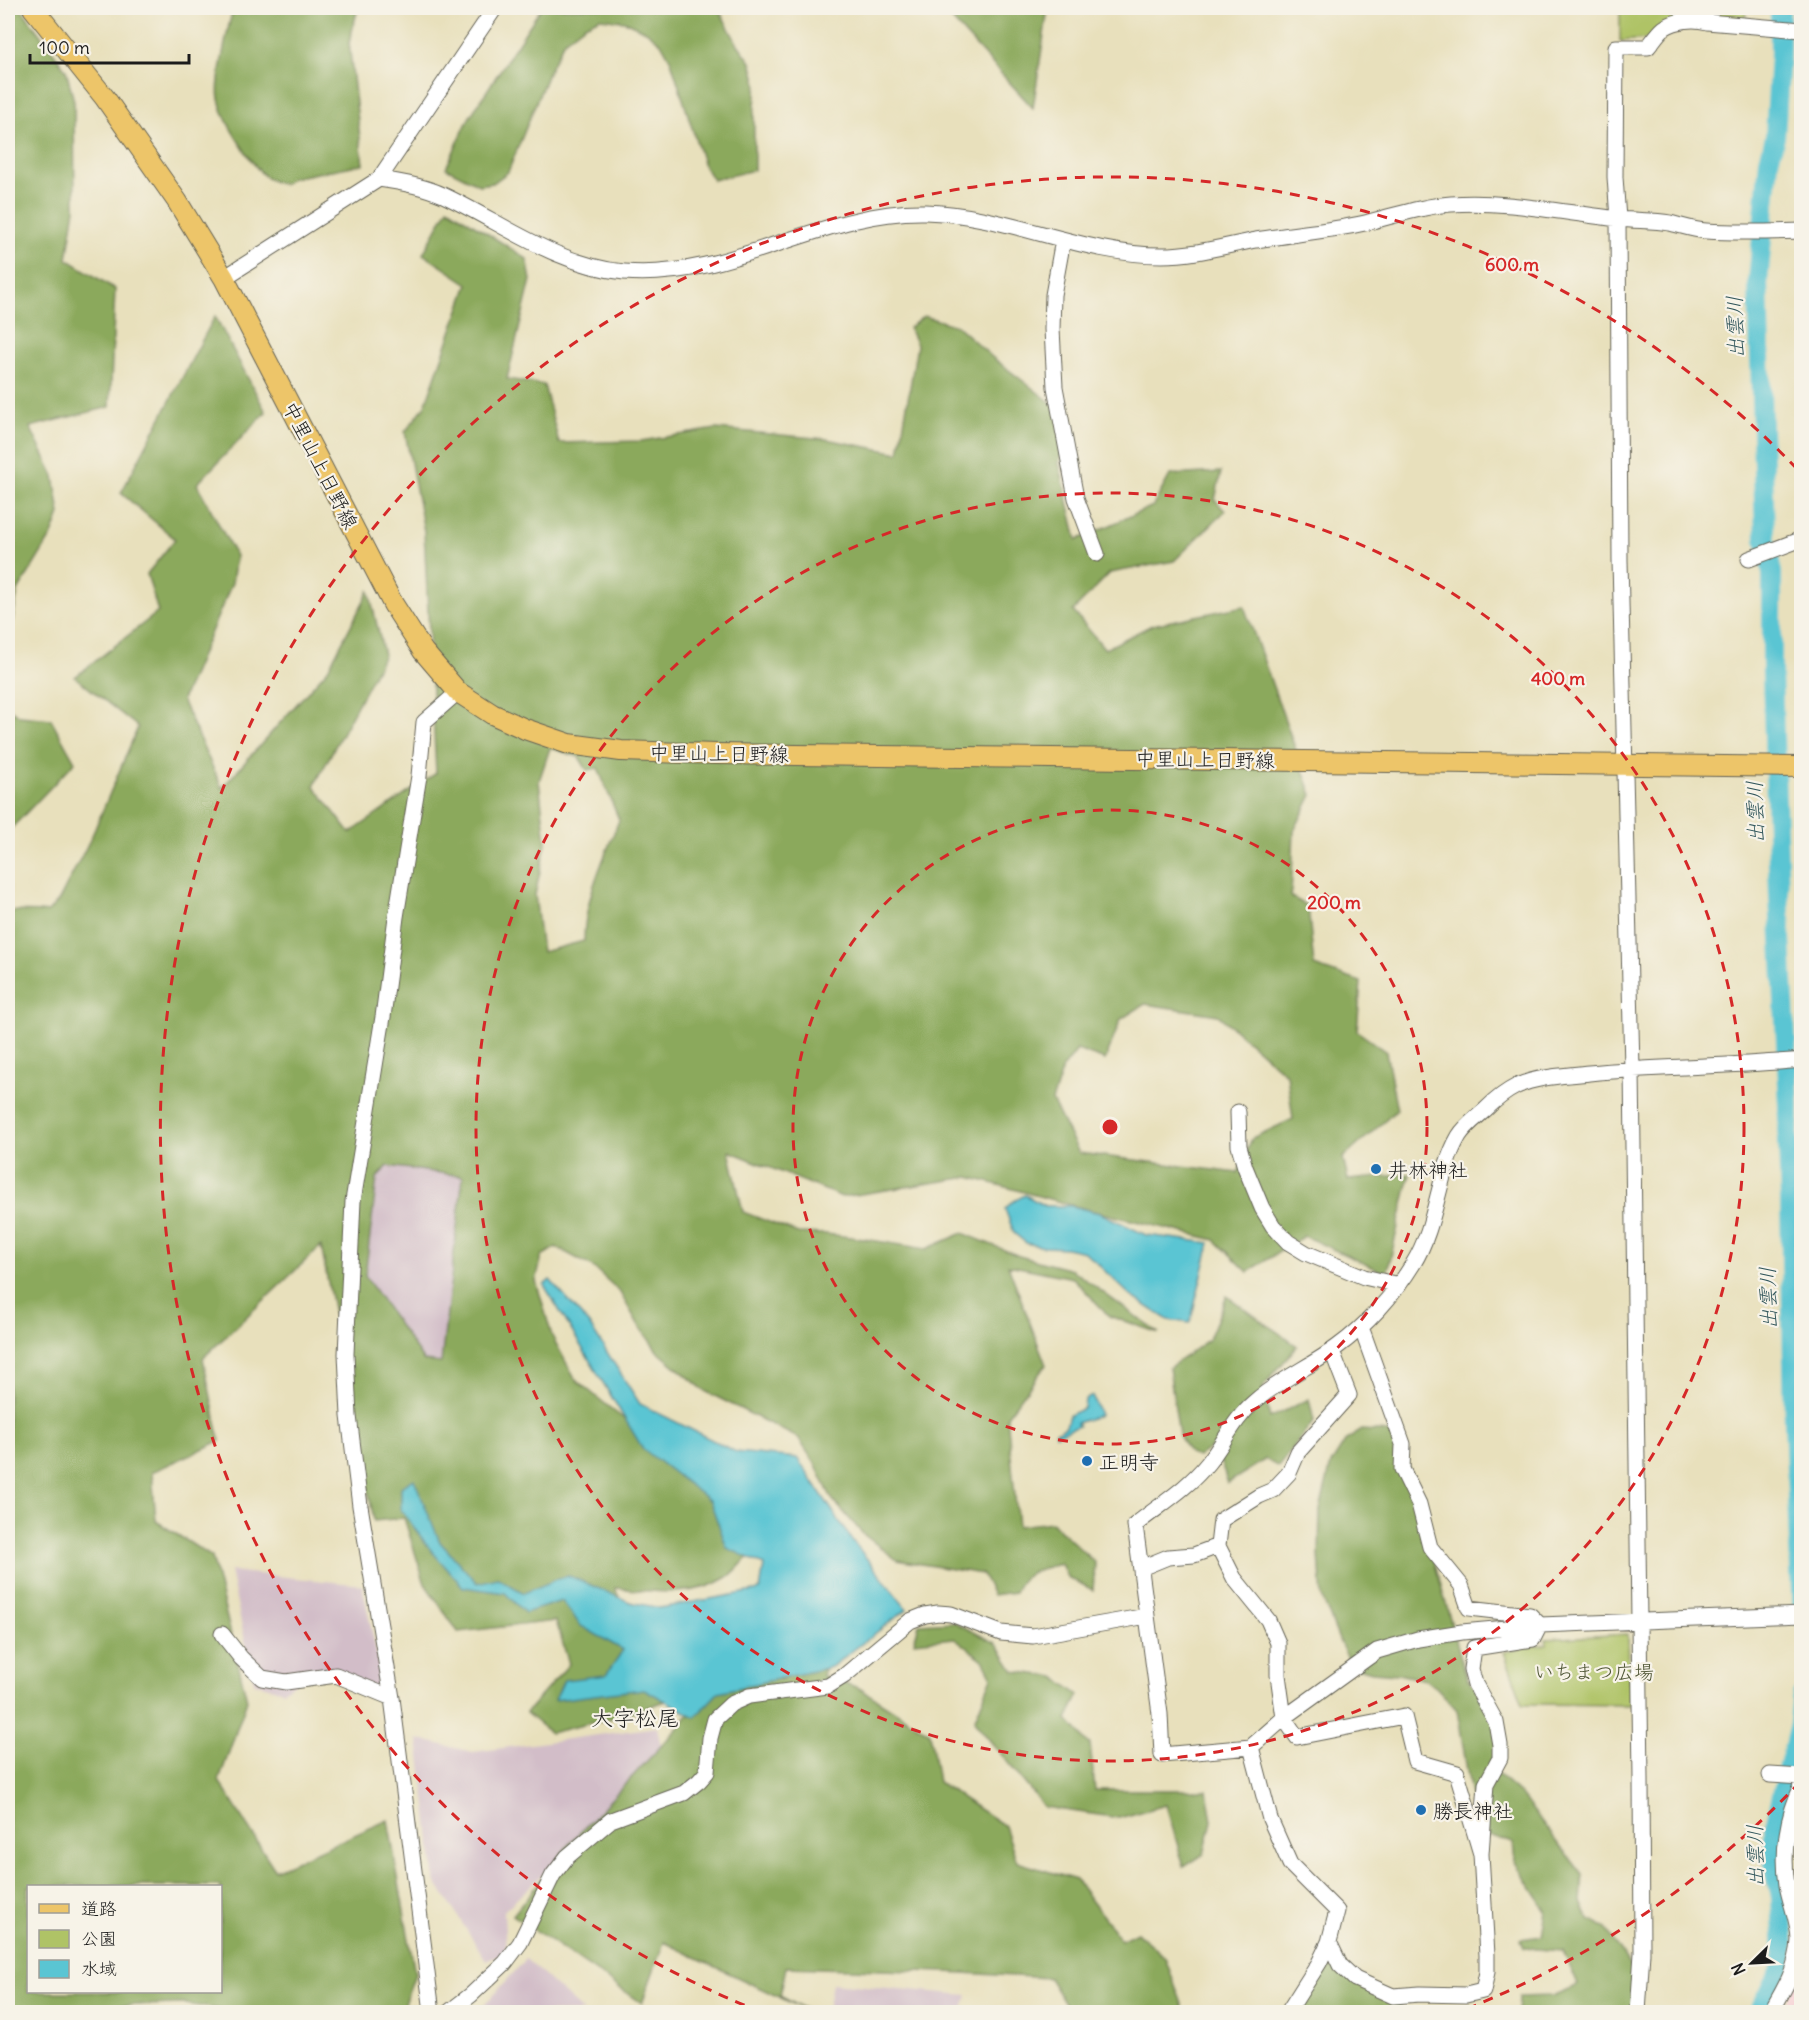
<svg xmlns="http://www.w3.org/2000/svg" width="1809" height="2020" viewBox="0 0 1809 2020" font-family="Delius,'Klee One',sans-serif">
	<rect width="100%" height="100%" fill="#f7f3e8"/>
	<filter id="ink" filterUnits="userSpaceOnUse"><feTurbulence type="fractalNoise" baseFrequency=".0167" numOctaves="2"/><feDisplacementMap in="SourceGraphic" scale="12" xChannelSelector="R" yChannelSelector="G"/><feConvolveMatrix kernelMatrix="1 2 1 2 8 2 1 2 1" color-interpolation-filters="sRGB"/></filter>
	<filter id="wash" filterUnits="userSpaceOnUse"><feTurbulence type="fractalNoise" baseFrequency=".008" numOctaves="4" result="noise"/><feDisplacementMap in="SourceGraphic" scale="24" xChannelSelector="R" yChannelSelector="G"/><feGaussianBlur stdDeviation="1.35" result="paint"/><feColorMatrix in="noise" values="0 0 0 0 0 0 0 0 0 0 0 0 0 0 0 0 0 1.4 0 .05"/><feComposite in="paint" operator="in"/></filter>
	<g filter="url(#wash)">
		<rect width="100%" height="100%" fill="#e8e0bc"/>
		<path fill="#f7cfd4" d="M 1801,1960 L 1801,2012 L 1783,2012 Z"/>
		<path fill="#d2bdc8" d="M 388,1166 L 463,1176 L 442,1363 L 424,1361 L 365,1276 L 377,1178 Z
			M 230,1571 L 362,1585 L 387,1702 L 336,1675 L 300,1679 L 283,1691 L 254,1683 Z
			M 657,1727 L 674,1809 L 604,1816 L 504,1911 L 506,1954 L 486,1960 L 435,1881 L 418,1739 L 473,1752 Z
			M 526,1959 L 584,2012 L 478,2012 Z
			M 832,1983 L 967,1995 L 962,2012 L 827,2012 Z"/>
		<path fill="#afc366" stroke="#667041" stroke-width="1.5" d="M 1620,8 L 1747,8 L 1745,22 L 1700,17 L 1651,39 L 1620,41 Z
			M 1628,1634 L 1630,1705 L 1523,1704 L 1504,1652 L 1547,1644 L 1546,1639 Z"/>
		<path fill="#8ba95b" stroke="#54623c" stroke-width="1.5" fill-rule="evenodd" d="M 8,8 L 18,8 L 23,11 L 66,70 L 74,101 L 75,209 L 67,259 L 115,289 L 110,407 L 30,427 L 54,476 L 60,514 L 52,535 L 18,591 L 12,624 L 8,625 Z
			M 233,8 L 358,8 L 349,43 L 363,164 L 292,178 L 284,184 C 267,183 258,170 249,157 C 237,139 224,121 219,99 C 215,80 228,29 233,8 Z
			M 541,8 L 718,8 L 737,43 L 751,62 L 757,83 L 754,117 L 754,170 L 713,180 L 704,166 L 671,61 L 661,43 L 646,31 L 624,21 L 600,18 L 585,25 L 564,41 L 549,71 L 508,172 L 493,183 L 479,185 L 446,168 L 469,118 Z
			M 941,8 L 1048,8 L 1033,108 Z
			M 448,208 L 527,259 L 531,280 L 507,379 L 544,385 L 559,443 L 641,441 L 716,429 L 826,439 L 899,453 L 917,345 L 909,328 L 924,316 L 957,326 L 992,357 L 1071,418 L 1059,463 L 1077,540 L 1153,506 L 1170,475 L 1221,472 L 1215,500 L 1225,511 L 1174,561 L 1110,573 L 1073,611 L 1105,649 L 1152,625 L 1244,606 L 1312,795 L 1294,831 L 1291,897 L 1308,906 L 1314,966 L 1361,982 L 1357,1031 L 1386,1052 L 1397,1110 L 1343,1158 L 1348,1180 L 1410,1174 L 1387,1274 L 1304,1236 L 1248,1272 L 1215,1240 L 1093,1211 L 969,1177 L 842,1197 L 729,1151 L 743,1212 L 798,1233 L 826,1234 L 858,1238 L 926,1249 L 963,1233 L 1019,1256 L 1072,1270 L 1159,1333 L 1109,1316 L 1073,1278 L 1008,1265 L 1046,1365 L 1007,1416 L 1018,1526 L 1052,1522 L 1095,1563 L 1093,1590 L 1067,1577 L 1061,1564 C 1040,1569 1024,1570 1015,1592 L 993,1595 L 982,1574 L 897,1560 L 863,1534 L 832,1499 L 814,1462 L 798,1438 L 705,1391 L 657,1351 L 638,1324 L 619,1291 L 593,1267 L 556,1247 L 542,1256 L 536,1281 L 552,1336 L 575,1379 L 615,1412 L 697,1474 L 757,1547 C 748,1556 738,1570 728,1577 C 693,1599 653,1591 615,1588 L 669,1700 L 617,1717 L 550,1733 L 526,1713 L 569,1664 L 556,1621 L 458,1632 L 425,1584 L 404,1518 L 374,1521 L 321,1246 L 203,1358 L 220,1441 L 152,1472 L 156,1521 L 212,1557 L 247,1700 L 219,1781 L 275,1870 L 388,1820 L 415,1974 L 401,2012 L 237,2012 L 185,2004 L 102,2006 L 87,2012 L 8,2012 L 8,911 L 48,912 L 59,900 L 91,838 L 138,727 L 75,677 L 158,612 L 147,574 L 175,539 L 121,493 L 215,316 L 266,412 L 197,484 L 236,556 L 232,583 L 182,700 L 222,788 L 328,669 L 369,591 L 384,655 L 314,786 L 350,833 L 436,773 L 424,531 L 405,432 L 425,406 L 468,284 L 423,254 ZM 550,748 L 579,757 L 587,770 L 598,768 L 619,820 C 604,859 584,899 584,941 L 542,952 L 535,895 L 546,843 L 539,781 ZM 1145,1004 L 1218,1015 L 1287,1075 L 1293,1119 L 1252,1138 L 1238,1173 L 1079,1153 L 1052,1101 L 1063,1068 L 1077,1050 L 1105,1060 L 1121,1019 ZM 388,1166 L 463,1176 L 441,1363 L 424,1361 L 365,1276 L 377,1178 ZM 28,1886 L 220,1886 L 220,1992 L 28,1992 Z
			M 8,708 L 20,716 L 51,719 L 75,762 L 8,832 Z
			M 1227,1296 L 1297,1346 L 1263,1387 L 1270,1418 L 1309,1399 L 1314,1421 L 1278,1467 L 1266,1459 L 1228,1483 L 1214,1445 L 1198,1457 L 1189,1453 L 1179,1435 L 1169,1368 L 1209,1339 Z
			M 1362,1430 L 1388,1432 L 1400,1437 L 1467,1680 L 1500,1710 L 1495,1755 L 1490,1768 L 1521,1795 L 1583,1875 L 1581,1902 L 1589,1920 L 1605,1927 L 1636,1976 L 1634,2012 L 1518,2012 L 1519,1997 L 1552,1996 L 1578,1985 L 1563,1951 L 1524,1948 L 1521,1939 L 1542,1936 L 1546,1911 L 1515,1862 L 1513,1843 L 1477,1831 L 1457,1710 L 1437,1688 L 1426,1680 L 1398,1674 L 1372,1672 L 1352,1666 L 1341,1645 L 1322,1597 L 1319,1555 L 1320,1510 L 1331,1464 L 1346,1440 Z
			M 954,1622 L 996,1643 L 1014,1671 L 1055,1677 L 1079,1695 L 1067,1719 L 1090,1745 L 1095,1790 L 1207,1790 L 1212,1821 L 1204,1854 L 1184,1867 L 1166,1805 L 1119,1818 L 1044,1807 L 974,1721 L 992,1677 L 983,1660 L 955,1638 L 914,1642 L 919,1624 Z
			M 829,1641 L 823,1676 L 859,1688 L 930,1733 L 938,1782 L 1005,1826 L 1017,1862 L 1076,1880 L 1121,1940 L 1137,1932 L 1165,1958 L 1185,2012 L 1070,2012 L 1049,1978 L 945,1972 L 786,1967 L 780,1996 L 810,2012 L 664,1942 L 642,2003 L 513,1915 L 570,1843 L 676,1730 L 718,1680 L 783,1679 L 805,1644 Z
			M 1329,1960 L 1353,1981 L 1401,2003 L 1397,2012 L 1291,2012 L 1314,1977 Z"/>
		<path fill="#5ac5d3" stroke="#3b7078" stroke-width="1.5" d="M 1025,1195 L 1045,1206 L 1071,1206 L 1100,1213 L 1146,1235 L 1210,1243 L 1190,1323 L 1168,1320 L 1131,1296 L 1085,1252 L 1066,1248 L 1044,1247 L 1026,1243 L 1014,1233 L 1005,1209 L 1012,1202 Z
			M 550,1280 L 589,1324 L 640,1404 L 736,1452 L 797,1458 L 852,1540 L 907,1609 L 831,1667 L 719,1692 L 695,1717 L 644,1689 L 555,1700 L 564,1680 L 606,1675 L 623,1650 L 581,1626 L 562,1601 L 525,1613 L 505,1593 L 463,1587 L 430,1549 L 401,1510 L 401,1487 L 414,1479 L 440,1542 L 477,1583 L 498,1578 L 524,1593 L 567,1575 L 630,1602 L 660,1608 L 760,1590 L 764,1565 L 727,1548 L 710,1501 L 643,1449 L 544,1285 Z
			M 1092,1396 L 1100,1415 L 1077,1423 L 1079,1426 L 1056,1435 L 1056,1432 L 1066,1426 L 1069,1415 L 1084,1408 L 1085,1400 Z"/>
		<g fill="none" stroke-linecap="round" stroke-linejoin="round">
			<path stroke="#5ac5d3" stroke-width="20" d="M 1780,8 L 1780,55 L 1775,137 L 1769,160 L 1758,282 L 1765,538 L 1772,573 L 1772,672 L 1779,896 L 1789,1105 L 1788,1141 L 1790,1199 L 1794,1420 L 1802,1617
				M 1759,2012 L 1780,1972 L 1784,1955 L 1781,1897 L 1774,1862 L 1774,1829 L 1799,1725 L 1802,1695"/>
		</g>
	</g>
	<g filter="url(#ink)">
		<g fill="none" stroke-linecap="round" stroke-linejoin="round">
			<defs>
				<path id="minor" d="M 379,179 C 401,182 423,186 443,195 C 501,222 558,266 624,272 C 729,281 821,210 925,212 C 1006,214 1081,255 1162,255 C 1194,255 1225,246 1256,240 C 1293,234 1329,231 1365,223 C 1394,216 1422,206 1451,204 C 1507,200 1564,213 1619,219 C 1636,221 1653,220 1670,223 C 1682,226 1694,230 1706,231 C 1737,233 1770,232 1802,231
					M 1063,240 L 1053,295 L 1052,329 L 1055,387 L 1076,498 L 1097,554
					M 224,278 L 379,179 L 495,8
					M 1749,559 L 1802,539
					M 1802,1060 C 1731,1067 1659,1066 1589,1073 C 1565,1076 1539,1076 1517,1086 C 1505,1092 1494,1101 1485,1110 C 1476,1118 1465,1126 1459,1136 C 1437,1174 1438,1224 1413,1264 C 1394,1295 1366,1326 1337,1347 C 1310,1367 1280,1379 1254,1402 C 1234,1419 1224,1443 1208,1463 C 1188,1488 1160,1505 1135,1525 L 1160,1714 L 1162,1755 L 1251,1747 L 1284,1718 L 1377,1651 L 1418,1639 L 1462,1632 L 1540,1625 L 1802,1615
					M 1238,1112 L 1239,1146 L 1245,1167 L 1262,1208 L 1273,1226 L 1288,1242 L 1306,1253 L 1364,1277 L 1399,1285
					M 1361,1327 L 1403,1444 L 1402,1469 L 1419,1504 L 1430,1547 L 1461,1585 L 1469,1608 L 1530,1615 L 1540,1625
					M 1332,1351 L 1349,1395 L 1298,1452 L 1289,1473 L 1273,1490 L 1259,1496 L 1221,1520 L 1218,1546 L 1234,1578 L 1268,1620 L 1278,1643 L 1278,1675 L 1284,1718 L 1297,1737 L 1404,1716 L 1415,1761 L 1457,1773 L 1481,1854
					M 1141,1568 L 1168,1557 L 1194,1555 L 1218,1546
					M 222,1634 L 241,1658 L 262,1678 L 286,1682 L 336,1675 L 392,1698
					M 1251,1747 L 1270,1819 L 1290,1864 L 1337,1911 L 1329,1942 L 1319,1963 L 1288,2012
					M 1770,1775 L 1802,1777
					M 1329,1942 L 1340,1965 L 1355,1979 L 1393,1996 L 1420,1994 L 1466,1995 L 1483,1991 L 1487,1972 L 1487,1955 L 1481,1854 L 1486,1784 L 1500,1758 L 1500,1745 L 1496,1722 L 1475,1684 L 1471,1669 L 1474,1648 L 1533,1639 L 1540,1625
					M 432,2012 L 392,1698 L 360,1506 L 349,1416 L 346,1354 L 353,1201 L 383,1017 L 396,917 L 419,776 L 424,722 L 458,692
					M 449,2012 L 471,1995 L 505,1963 L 520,1943 L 553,1875 L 567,1857 L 611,1820 L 684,1793 L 699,1781 L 707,1772 L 710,1738 L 715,1719 L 731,1704 L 749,1696 L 828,1686 L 844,1676 L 910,1621 L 925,1615 L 938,1613 L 951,1614 L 1001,1633 L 1033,1636 L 1147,1616
					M 1638,2012 L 1642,1953 L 1641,1779 L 1632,1069 L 1620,560 L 1618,219 L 1615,177 L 1616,47 L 1648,47 C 1653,41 1658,33 1664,28 C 1676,20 1694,18 1707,22 L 1802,30
					M 1771,2012 C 1784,1990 1798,1966 1799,1940 C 1799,1921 1790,1903 1787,1885 C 1782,1852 1787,1816 1802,1786"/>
				<path id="major" d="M 33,8 L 105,98 L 177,201 L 224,278 L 393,604 L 423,651 L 458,692 L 492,714 L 525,729 L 569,744 L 621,751 L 717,754 L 1802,767"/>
			</defs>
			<use href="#minor" stroke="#636154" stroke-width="17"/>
			<use href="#major" stroke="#636154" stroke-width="22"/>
			<use href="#minor" stroke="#fff" stroke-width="15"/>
			<use href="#major" stroke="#edc569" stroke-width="20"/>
		</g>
	</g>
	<g fill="none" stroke="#d62828" stroke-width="3" stroke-dasharray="10 8">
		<circle cx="1110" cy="1127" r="317"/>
		<circle cx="1110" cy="1127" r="634"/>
		<path d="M1800 1782A951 951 0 0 1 1459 2012M761 2012A951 951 0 1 1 1800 472"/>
	</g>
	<g fill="#1f6fb2" stroke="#f7f3e8" stroke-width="2">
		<circle cx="1376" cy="1169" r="6"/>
		<circle cx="1087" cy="1461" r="6"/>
		<circle cx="1421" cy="1810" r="6"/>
	</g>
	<g text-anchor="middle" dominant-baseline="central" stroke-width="4.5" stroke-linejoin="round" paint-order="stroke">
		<g font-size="20" fill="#1c1c1c" stroke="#f7f3e8">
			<text transform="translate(321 465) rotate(63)">中里山上日野線</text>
			<text transform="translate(719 753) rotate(1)">中里山上日野線</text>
			<text transform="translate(1205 759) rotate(1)">中里山上日野線</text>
		</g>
		<g font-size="20" fill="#1c1c1c" stroke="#f7f3e8" text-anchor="start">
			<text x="1388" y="1169">井林神社</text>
			<text x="1099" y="1461">正明寺</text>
			<text x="1433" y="1810">勝長神社</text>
		</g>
		<g font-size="20" fill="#4f5636" stroke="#f7f3e8">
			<text x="1594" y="1671">いちまつ広場</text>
		</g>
		<g font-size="21" font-style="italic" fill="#32575c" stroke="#f7f3e8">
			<text transform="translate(1735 327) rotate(-92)">出雲川</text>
			<text transform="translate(1755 812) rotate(-92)">出雲川</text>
			<text transform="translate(1768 1298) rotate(-92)">出雲川</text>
			<text transform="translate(1755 1856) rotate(-91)">出雲川</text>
		</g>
		<g font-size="22" fill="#1c1c1c" stroke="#f7f3e8">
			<text x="635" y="1718">大字松尾</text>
		</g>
	</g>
	<circle cx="1110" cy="1127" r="9" fill="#d62828" stroke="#f7f3e8" stroke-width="3"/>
	<g font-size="18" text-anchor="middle" font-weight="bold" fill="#d62828" stroke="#f7f3e8" stroke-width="4.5" stroke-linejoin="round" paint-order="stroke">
		<text x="1512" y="271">600 m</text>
		<text x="1558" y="685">400 m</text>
		<text x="1334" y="909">200 m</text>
	</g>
	<rect width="1809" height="2020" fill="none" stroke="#f7f3e8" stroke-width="30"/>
	<rect x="27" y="1885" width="195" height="108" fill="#f7f3e8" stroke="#9f9d96" stroke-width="1.5"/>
	<rect x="39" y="1904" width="30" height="9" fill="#edc569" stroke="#9f9d96" stroke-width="1.5"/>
	<text x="81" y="1915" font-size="18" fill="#1c1c1c">道路</text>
	<rect x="39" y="1930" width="30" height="18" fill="#afc366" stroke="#9f9d96" stroke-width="1.5"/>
	<text x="81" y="1945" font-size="18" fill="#1c1c1c">公園</text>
	<rect x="39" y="1960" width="30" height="18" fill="#5ac5d3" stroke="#9f9d96" stroke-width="1.5"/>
	<text x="81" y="1975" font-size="18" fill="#1c1c1c">水域</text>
	<g transform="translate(1752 1963) rotate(246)" stroke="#f7f3e8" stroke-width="4.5" paint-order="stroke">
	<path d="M0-4.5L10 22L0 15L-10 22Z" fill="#1c1c1c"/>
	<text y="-9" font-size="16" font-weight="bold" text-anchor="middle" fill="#1c1c1c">N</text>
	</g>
	<path d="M30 54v9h159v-9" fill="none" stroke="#1c1c1c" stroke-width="3"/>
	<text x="39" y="54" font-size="18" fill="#1c1c1c" stroke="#f7f3e8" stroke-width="4.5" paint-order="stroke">100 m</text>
</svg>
